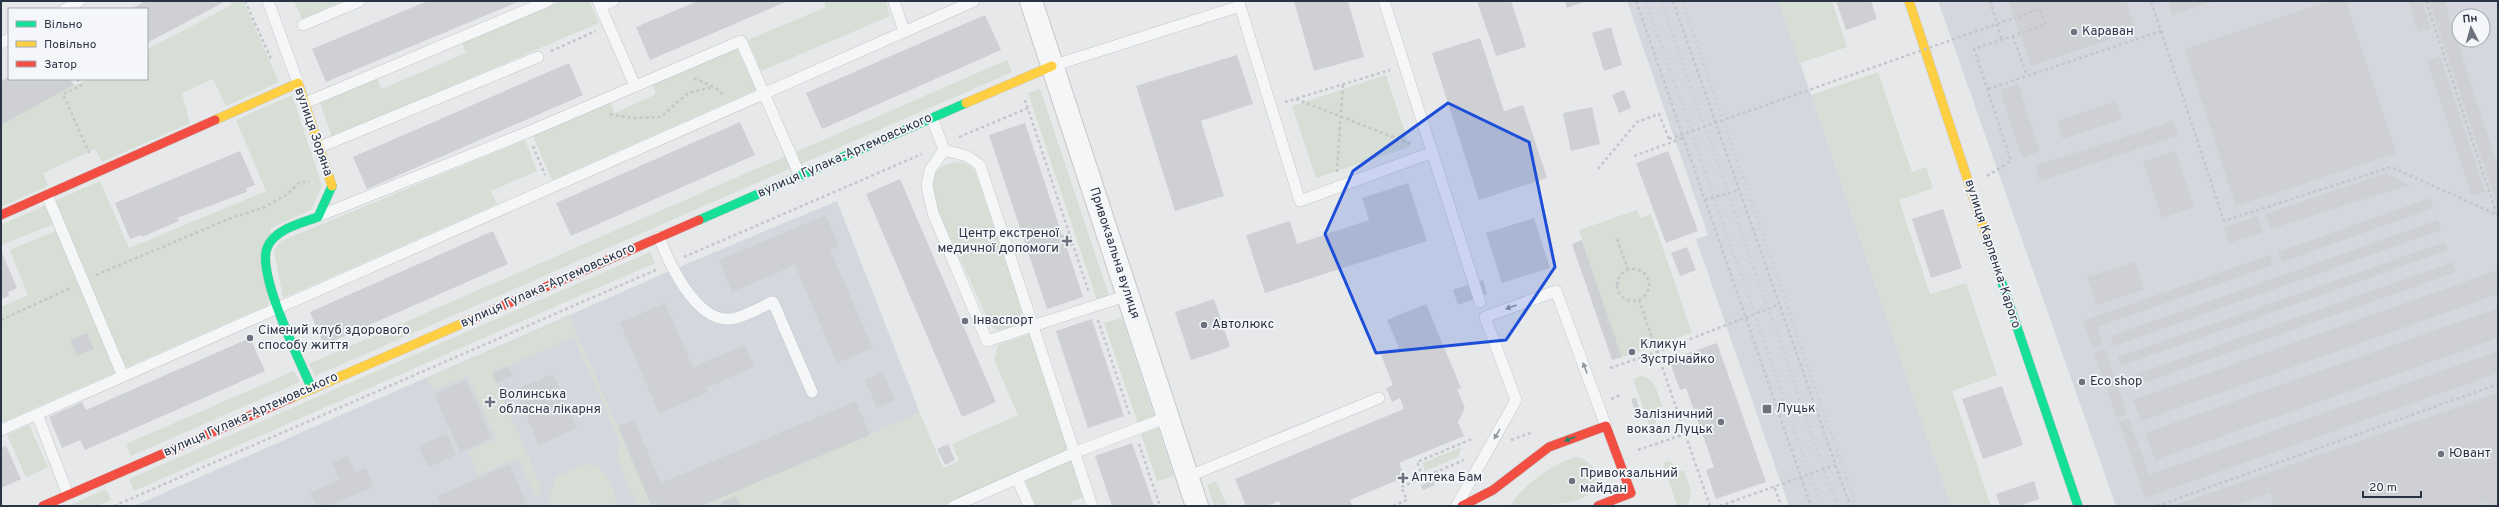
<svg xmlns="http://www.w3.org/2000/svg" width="2499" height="507" viewBox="0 0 2499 507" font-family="Overpass,sans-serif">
	<rect width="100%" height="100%" fill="#e6e8ea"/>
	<path fill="#d4d7dd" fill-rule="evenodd" d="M 1627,1 L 1779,1 L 1951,506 L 1789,506 L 1696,239 L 1708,235 Z
		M 1938,1 L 2498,1 L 2498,506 L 2116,506 ZM 2459,16 L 2483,16 L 2483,40 L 2459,40 Z
		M 837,201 L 920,413 L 701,506 L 134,506 L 672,270 Z"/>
	<path fill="#d6ded6" d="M 230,1 L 243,1 L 279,82 L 226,106 L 213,79 L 182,93 L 190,123 L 102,162 L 95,149 L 43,173 L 48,186 L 1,207 L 1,125 L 74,85 L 91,79 L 147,79 L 147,49 L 232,5 Z
		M 294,1 L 343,1 L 302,19 Z
		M 562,1 L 589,1 L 599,23 L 332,137 L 320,103 L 377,79 L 382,89 L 466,53 L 462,43 Z
		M 824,1 L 886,1 L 890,16 L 761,71 L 748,40 L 826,7 Z
		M 1779,1 L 1832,1 L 1847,47 L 1800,63 Z
		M 736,47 L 756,90 L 552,180 L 533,136 L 610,102 L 615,113 L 656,94 L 652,84 Z
		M 1007,60 L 1012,72 L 801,164 L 796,152 Z
		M 1878,72 L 1912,172 L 1926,167 L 1933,188 L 1899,200 L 1930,294 L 1966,283 L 1997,375 L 1952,391 L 1991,506 L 1951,506 L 1811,95 Z
		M 1386,75 L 1410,147 L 1316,178 L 1292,106 Z
		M 1040,89 L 1109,296 L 1097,300 L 1028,93 Z
		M 292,95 L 322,186 L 311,210 L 271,228 L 268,305 L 125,368 L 55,201 L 100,181 L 129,248 L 266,191 L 236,120 Z
		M 525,140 L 537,171 L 491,191 L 497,204 L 283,298 L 274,251 L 281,241 Z
		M 786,156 L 791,168 L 315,376 L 309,364 Z
		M 955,162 L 966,163 L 975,171 L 1022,310 C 1020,327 1013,328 997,330 L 991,326 L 937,209 L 932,187 L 935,173 L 943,166 Z
		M 46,205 L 54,224 L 1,245 L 1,225 Z
		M 1637,210 L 1640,218 L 1651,214 L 1692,333 L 1622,357 L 1579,230 Z
		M 57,230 L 116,372 L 1,423 L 1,307 L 28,295 L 10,250 Z
		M 650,252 L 655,263 L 134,491 L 129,479 Z
		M 569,316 L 652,505 L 657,502 L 658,506 L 637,506 L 616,457 L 620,442 L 574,337 L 492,373 L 539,481 L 541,491 L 536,497 L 518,458 L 478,475 L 468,452 L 496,439 L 468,376 L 433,391 L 427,378 Z
		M 1122,318 L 1155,419 L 1138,424 L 1104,323 Z
		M 1031,333 L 1070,449 L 942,506 L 701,506 L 920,413 L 943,468 L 959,461 L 952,444 L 1018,415 L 994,360 L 998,345 Z
		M 294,371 L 300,382 L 131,456 L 126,444 Z
		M 1642,376 C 1656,380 1658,394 1662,406 L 1655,409 L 1657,417 L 1655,423 L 1649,425 L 1633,379 Z
		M 29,425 L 48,467 L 26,477 L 7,435 Z
		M 1158,428 L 1174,476 L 1157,481 L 1141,434 Z
		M 1462,447 L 1458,457 L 1425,471 L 1422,463 Z
		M 1578,457 C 1600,464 1605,489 1581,499 C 1566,505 1527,507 1511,505 C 1519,488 1559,459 1578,457 Z
		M 1073,460 L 1084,497 L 1072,501 L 1073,506 L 1036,506 L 1025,480 Z
		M 1669,461 L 1674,465 L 1677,473 L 1684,470 C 1688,482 1695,494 1687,506 L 1677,506 L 1663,463 Z
		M 587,463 C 608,466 612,488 619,506 L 550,506 L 548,503 L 555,477 Z
		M 1216,481 L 1227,506 L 1214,506 L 1207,485 Z
		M 106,489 L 111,500 L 97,506 L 68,506 Z"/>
	<path fill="#ced0d3" d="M 146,1 L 223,1 L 224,2 L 147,43 L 147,9 L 131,9 Z
		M 428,1 L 520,1 L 326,82 L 312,49 Z
		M 698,1 L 788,1 L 650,60 L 636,27 Z
		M 1294,1 L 1348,1 L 1364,57 L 1314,71 Z
		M 1477,1 L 1511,1 L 1526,47 L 1496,56 Z
		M 1565,1 L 1587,1 L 1567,8 Z
		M 1836,1 L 1871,1 L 1877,19 L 1846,30 Z
		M 2008,1 L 2126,1 L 2136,30 L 2031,66 Z
		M 2168,1 L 2213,1 L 2172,15 Z
		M 2330,1 L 2346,1 L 2396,153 L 2236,206 L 2184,49 Z
		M 2408,1 L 2422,1 L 2431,28 L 2418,32 Z
		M 2429,1 L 2444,1 L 2498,166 L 2498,208 Z
		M 985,15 L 1001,50 L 822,129 L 806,93 Z
		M 1611,27 L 1622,65 L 1604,71 L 1592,33 Z
		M 1480,38 L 1504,111 L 1523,105 L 1547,178 L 1479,200 L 1432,53 Z
		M 1237,55 L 1253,104 L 1201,121 L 1224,196 L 1175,211 L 1136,86 Z
		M 2440,56 L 2485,192 L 2472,196 L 2427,60 Z
		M 569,63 L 583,95 L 367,189 L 353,157 Z
		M 9,77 L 9,79 L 70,79 L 74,85 L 1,125 L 1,81 Z
		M 2018,84 L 2040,151 L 2022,158 L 2000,90 Z
		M 1624,90 L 1631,108 L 1619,113 L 1612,95 Z
		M 2116,101 L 2122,119 L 2063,139 L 2057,121 Z
		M 1592,107 L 1600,144 L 1571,151 L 1563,113 Z
		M 2173,121 L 2178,136 L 2040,181 L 2035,166 Z
		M 740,122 L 755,155 L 571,236 L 556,203 Z
		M 1025,123 L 1062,235 L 1068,233 L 1072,246 L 1067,248 L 1083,297 L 1047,309 L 989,135 Z
		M 240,151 L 255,185 L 246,188 L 247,192 L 177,218 L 179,221 L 142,237 L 141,235 L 130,239 L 115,203 Z
		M 1668,151 L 1698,231 L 1666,243 L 1636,163 Z
		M 2175,151 L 2194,207 L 2162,218 L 2143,162 Z
		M 2387,173 L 2409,185 L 2271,229 L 2265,214 Z
		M 900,179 L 996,402 L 962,417 L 866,194 Z
		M 1408,183 L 1427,241 L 1265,293 L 1246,235 L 1290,221 L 1297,244 L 1369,220 L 1362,198 Z
		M 2430,198 L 2433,208 L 2282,262 L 2278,252 Z
		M 1943,209 L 1962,268 L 1931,278 L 1912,219 Z
		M 826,215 L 839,246 L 830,250 L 873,348 L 837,363 L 795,265 L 732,292 L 719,260 Z
		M 2257,216 L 2263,232 L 2229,243 L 2224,227 Z
		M 1534,218 L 1550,268 L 1502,283 L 1486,233 Z
		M 2438,220 L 2441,230 L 2114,346 L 2111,336 Z
		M 493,231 L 508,264 L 324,345 L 310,312 Z
		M 1582,240 L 1622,357 L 1612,360 L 1572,244 Z
		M 2445,242 L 2448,250 L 2121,366 L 2118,357 Z
		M 1687,247 L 1696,270 L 1680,276 L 1671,253 Z
		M 2,253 L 17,288 L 8,292 L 9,296 L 1,299 Z
		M 2270,255 L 2273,265 L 2097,327 L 2103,344 L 2092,348 L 2083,321 Z
		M 2135,262 L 2144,289 L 2096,305 L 2087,277 Z
		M 2453,262 L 2456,272 L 2129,388 L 2126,378 Z
		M 2498,270 L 2498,294 L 2141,421 L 2133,400 Z
		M 1483,280 L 1487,294 L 1458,305 L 1453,290 Z
		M 1214,299 L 1230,347 L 1191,360 L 1175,312 Z
		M 665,303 L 693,367 L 745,345 L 754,367 L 706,388 L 708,392 L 659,413 L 620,323 Z
		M 1426,304 L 1461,388 L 1457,389 L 1465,408 L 1458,422 L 1464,436 L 1399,463 L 1405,477 L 1350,500 L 1352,505 L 1349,506 L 1281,506 L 1279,501 L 1267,506 L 1246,506 L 1235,479 L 1404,409 L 1400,398 L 1392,402 L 1386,388 L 1393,385 L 1381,355 L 1399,348 L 1387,320 Z
		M 2498,308 L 2498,338 L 2155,460 L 2145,433 Z
		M 1092,319 L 1124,416 L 1088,428 L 1056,331 Z
		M 87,333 L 94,349 L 77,356 L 70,340 Z
		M 250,338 L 265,371 L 85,450 L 80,440 L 62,448 L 49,417 L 82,402 L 86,410 Z
		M 1717,343 L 1766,482 L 1716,499 L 1706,470 L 1714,467 L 1686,388 L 1680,390 L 1669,360 Z
		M 2105,349 L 2127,414 L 2117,418 L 2094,353 Z
		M 2498,351 L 2498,373 L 2145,498 L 2119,422 L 2129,419 L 2149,475 Z
		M 508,366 L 513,376 L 496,383 L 492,373 Z
		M 883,372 L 895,400 L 877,408 L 865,380 Z
		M 553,374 L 577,428 L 539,445 L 515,390 Z
		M 466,380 L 492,438 L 460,452 L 434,394 Z
		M 2002,386 L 2023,445 L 1983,459 L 1962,399 Z
		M 2498,393 L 2498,506 L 2489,506 L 2486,502 L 2475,506 L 2274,506 L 2270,493 L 2233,506 L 2172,506 Z
		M 1636,398 L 1640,410 L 1635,412 L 1631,399 Z
		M 856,401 L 870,435 L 701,506 L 658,506 L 657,502 L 651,505 L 618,426 L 634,420 L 661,483 Z
		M 447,434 L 456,455 L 428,467 L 419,446 Z
		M 1132,443 L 1154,506 L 1112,506 L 1095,456 Z
		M 948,444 L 955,460 L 945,465 L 937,449 Z
		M 6,446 L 21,479 L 1,488 L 1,448 Z
		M 347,456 L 355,473 L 366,468 L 374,486 L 329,506 L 316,506 L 310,493 L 339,480 L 332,463 Z
		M 510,464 L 526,503 L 518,506 L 438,506 L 441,504 L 438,496 Z
		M 1433,480 L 1435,485 L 1423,490 L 1421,485 Z
		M 2034,481 L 2039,499 L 2019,506 L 2000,506 L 1996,494 Z
		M 736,496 L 741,506 L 723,506 L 721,502 Z"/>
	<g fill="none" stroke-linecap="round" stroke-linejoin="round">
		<defs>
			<path id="lane" d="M 268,1 L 298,83
				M 598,1 L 635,86
				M 894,1 L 904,32
				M 1384,1 L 1480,302
				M 600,6 L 613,1
				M 65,9 L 80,1
				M 303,25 L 360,1
				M 1,43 L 9,39
				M 1052,66 L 1240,6 L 1300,201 L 1433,152
				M 305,103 L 548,1
				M 932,118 L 944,150 L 967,156 L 980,165 L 1092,506
				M 320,147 L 538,57
				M 944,150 L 930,170 L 927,186 L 933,213 L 987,341 L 1128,295
				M 47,195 L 123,376
				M 319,216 L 528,132 L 741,41 L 800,176
				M 659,237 C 669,263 696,322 730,319 C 743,318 760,307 773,302 L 812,392
				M 37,414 L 68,495
				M 1,430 L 974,1
				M 1187,477 L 1379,398
				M 1017,478 L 1029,506
				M 1457,505 L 1516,400 L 1485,317 L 1556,291 L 1606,426
				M 954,506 L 1076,452 L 1168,417"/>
			<path id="street" d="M 1031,1 L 1197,506"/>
			<path id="fast" d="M 699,220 L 966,103
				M 1990,248 L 2078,506
				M 312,389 C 300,361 257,275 267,248 C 274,229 302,223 318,217 L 332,186"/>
			<path id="slow" d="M 1909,1 L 1990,248
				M 966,103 L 1052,66
				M 215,120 L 298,83 L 332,186
				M 291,398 L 477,317"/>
			<path id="jam" d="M 1,215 L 215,120
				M 477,317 L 699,220
				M 43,506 L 291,398
				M 1462,506 L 1493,490 L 1549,447 L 1606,426 L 1631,493 L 1598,506"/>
		</defs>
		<use href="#lane" stroke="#c4c6c8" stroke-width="12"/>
		<use href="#street" stroke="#c4c6c8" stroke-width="24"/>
		<use href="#fast" stroke="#c4c6c8" stroke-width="10"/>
		<use href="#slow" stroke="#c4c6c8" stroke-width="10"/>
		<use href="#jam" stroke="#c4c6c8" stroke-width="10"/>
		<path stroke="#c5c6ca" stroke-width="2.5" stroke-dasharray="3 3" stroke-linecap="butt" d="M 245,1 L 272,61
			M 1636,1 L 1811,506
			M 1673,1 L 1850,506
			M 1990,1 L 2002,40
			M 2426,1 L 2497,215
			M 2161,31 L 2224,221 L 2391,167 L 2498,215
			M 2013,36 L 2027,76
			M 551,51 L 596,31
			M 694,78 L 716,88 L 724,95
			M 77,79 L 81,86 L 63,94 L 89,153
			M 1988,89 L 2161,31 L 2151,1
			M 1296,99 L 1411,144
			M 1025,100 L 1089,293
			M 1285,102 L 1390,70
			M 610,114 L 632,118 L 661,117 L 688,93 L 713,87
			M 959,137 L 1028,108
			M 533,146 L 545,175
			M 1634,156 L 1683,138
			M 1598,169 L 1637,122 L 1659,114 L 1669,139
			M 1337,172 L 1343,84
			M 1987,176 L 2011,161 L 1974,49 L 2045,25 L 2040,9 L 2014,18
			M 1705,200 L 1739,190
			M 1617,239 L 1628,269
			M 684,257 L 922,154
			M1617 285a16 16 0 1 1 32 0a16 16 0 1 1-32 0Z
			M 96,275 L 231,218 L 265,207 L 286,195 L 300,182 L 309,182
			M 1,320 L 70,288
			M 1098,320 L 1130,416
			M 1610,368 L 1657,352 L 1639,300
			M 1611,399 L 1620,395
			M 1511,440 L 1533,432
			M 1139,444 L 1160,506
			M 1638,450 L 1685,434
			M 1423,477 L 1417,462 L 1472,439
			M 1775,488 L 1781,506
			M 114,506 L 658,269
			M 1393,506 L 1407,500 L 1401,487 L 1464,460
			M 1710,506 L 1657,352 L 1780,304
			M 1720,506 L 1835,465
			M 2157,506 L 2498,384"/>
		<use href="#lane" stroke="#f5f6f7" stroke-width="11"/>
		<use href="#street" stroke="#f5f6f7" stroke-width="22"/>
		<use href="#fast" stroke="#16e098" stroke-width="9"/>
		<use href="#slow" stroke="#ffcf43" stroke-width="9"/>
		<use href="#jam" stroke="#f24e42" stroke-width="9"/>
		<path stroke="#cecfd2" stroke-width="3" stroke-dasharray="2 4" stroke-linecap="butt" d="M 1646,1 L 1821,506
			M 1661,1 L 1837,506
			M 1682,1 L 1856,506"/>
		<path stroke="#c5c6ca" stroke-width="2.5" stroke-dasharray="3 3" stroke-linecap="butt" d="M 1669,139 L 2014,18"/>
	</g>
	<defs><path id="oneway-solid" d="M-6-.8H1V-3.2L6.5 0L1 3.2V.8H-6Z"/></defs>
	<g fill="#90959e">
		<use href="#oneway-solid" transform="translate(1511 307) rotate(160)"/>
		<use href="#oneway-solid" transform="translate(1585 368) rotate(-111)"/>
		<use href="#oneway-solid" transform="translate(1497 434) rotate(120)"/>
	</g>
	<use fill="#22816a" href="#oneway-solid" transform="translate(1570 439) rotate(159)"/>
	<path fill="#1d4ed8" fill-opacity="0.2" stroke="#1d4ed8" stroke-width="3" stroke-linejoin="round" d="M 1448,103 L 1529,142 L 1555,267 L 1506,340 L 1376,353 L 1325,234 L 1353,171 Z"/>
	<g fill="#6c737f" stroke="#f4f6f9" stroke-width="1.5">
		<circle cx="2074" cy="32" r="4"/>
		<path d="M1065 235h4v4h4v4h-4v4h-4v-4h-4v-4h4z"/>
		<circle cx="965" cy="321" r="4"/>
		<circle cx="1204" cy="325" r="4"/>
		<circle cx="250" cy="338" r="4"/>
		<circle cx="1632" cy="352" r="4"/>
		<circle cx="2082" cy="382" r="4"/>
		<path d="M488 396h4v4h4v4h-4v4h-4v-4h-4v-4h4z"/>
		<rect x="1762" y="404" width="10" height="10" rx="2"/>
		<circle cx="1721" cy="422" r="4"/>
		<circle cx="2441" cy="454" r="4"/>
		<path d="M1401 472h4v4h4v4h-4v4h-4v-4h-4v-4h4z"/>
		<circle cx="1572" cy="481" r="4"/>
	</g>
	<g text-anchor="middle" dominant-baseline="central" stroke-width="3.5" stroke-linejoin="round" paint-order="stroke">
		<g font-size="13" fill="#2b3445" stroke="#f4f6f9" text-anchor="start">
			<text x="2082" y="32">Караван</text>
			<text x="1059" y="234" text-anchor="end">Центр екстреної<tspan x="1059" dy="15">медичної допомоги</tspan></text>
			<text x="973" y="321">Інваспорт</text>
			<text x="1212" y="325">Автолюкс</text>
			<text x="258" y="331">Сімений клуб здорового<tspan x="258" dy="15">способу життя</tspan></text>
			<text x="1640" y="345">Кликун<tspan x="1640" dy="15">Зустрічайко</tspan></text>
			<text x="2090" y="382">Eco shop</text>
			<text x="499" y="395">Волинська<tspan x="499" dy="15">обласна лікарня</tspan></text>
			<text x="1776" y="409">Луцьк</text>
			<text x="1713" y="415" text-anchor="end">Залізничний<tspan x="1713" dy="15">вокзал Луцьк</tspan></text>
			<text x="2449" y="454">Ювант</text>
			<text x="1580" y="474">Привокзальний<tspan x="1580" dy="15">майдан</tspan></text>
			<text x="1411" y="478">Аптека Бам</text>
		</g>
		<g font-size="13" fill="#2b3445" stroke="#f4f6f9">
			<text transform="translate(313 132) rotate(71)">вулиця Зоряна</text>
			<text transform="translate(845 156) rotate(-24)">вулиця Гулака-Артемовського</text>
			<text transform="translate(1114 253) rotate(72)">Привокзальна вулиця</text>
			<text transform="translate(1992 254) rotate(72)">вулиця Карпенка-Карого</text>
			<text transform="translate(548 286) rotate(-24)">вулиця Гулака-Артемовського</text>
			<text transform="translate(251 415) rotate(-24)">вулиця Гулака-Артемовського</text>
		</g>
	</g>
	<rect width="2499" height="507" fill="none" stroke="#2b3445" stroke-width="4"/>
	<rect x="8" y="8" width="140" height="72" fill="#f4f6f9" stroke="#a4a8b1"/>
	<rect x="16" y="21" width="20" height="6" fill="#16e098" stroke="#a4a8b1"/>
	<text x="44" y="28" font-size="12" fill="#2b3445">Вільно</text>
	<rect x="16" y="41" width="20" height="6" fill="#ffcf43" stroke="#a4a8b1"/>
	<text x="44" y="48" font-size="12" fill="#2b3445">Повільно</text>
	<rect x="16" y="61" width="20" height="6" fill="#f24e42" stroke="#a4a8b1"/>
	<text x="44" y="68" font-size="12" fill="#2b3445">Затор</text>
	<g transform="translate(2471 28) rotate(354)"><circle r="19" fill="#f4f6f9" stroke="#a4a8b1"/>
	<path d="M0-3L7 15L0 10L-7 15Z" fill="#6c737f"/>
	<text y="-6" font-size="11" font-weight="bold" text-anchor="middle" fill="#2b3445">Пн</text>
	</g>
	<path d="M2363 491v6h58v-6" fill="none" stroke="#2b3445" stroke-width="2"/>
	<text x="2369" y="491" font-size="12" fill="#2b3445" stroke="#f4f6f9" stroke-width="3" paint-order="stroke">20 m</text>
</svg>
